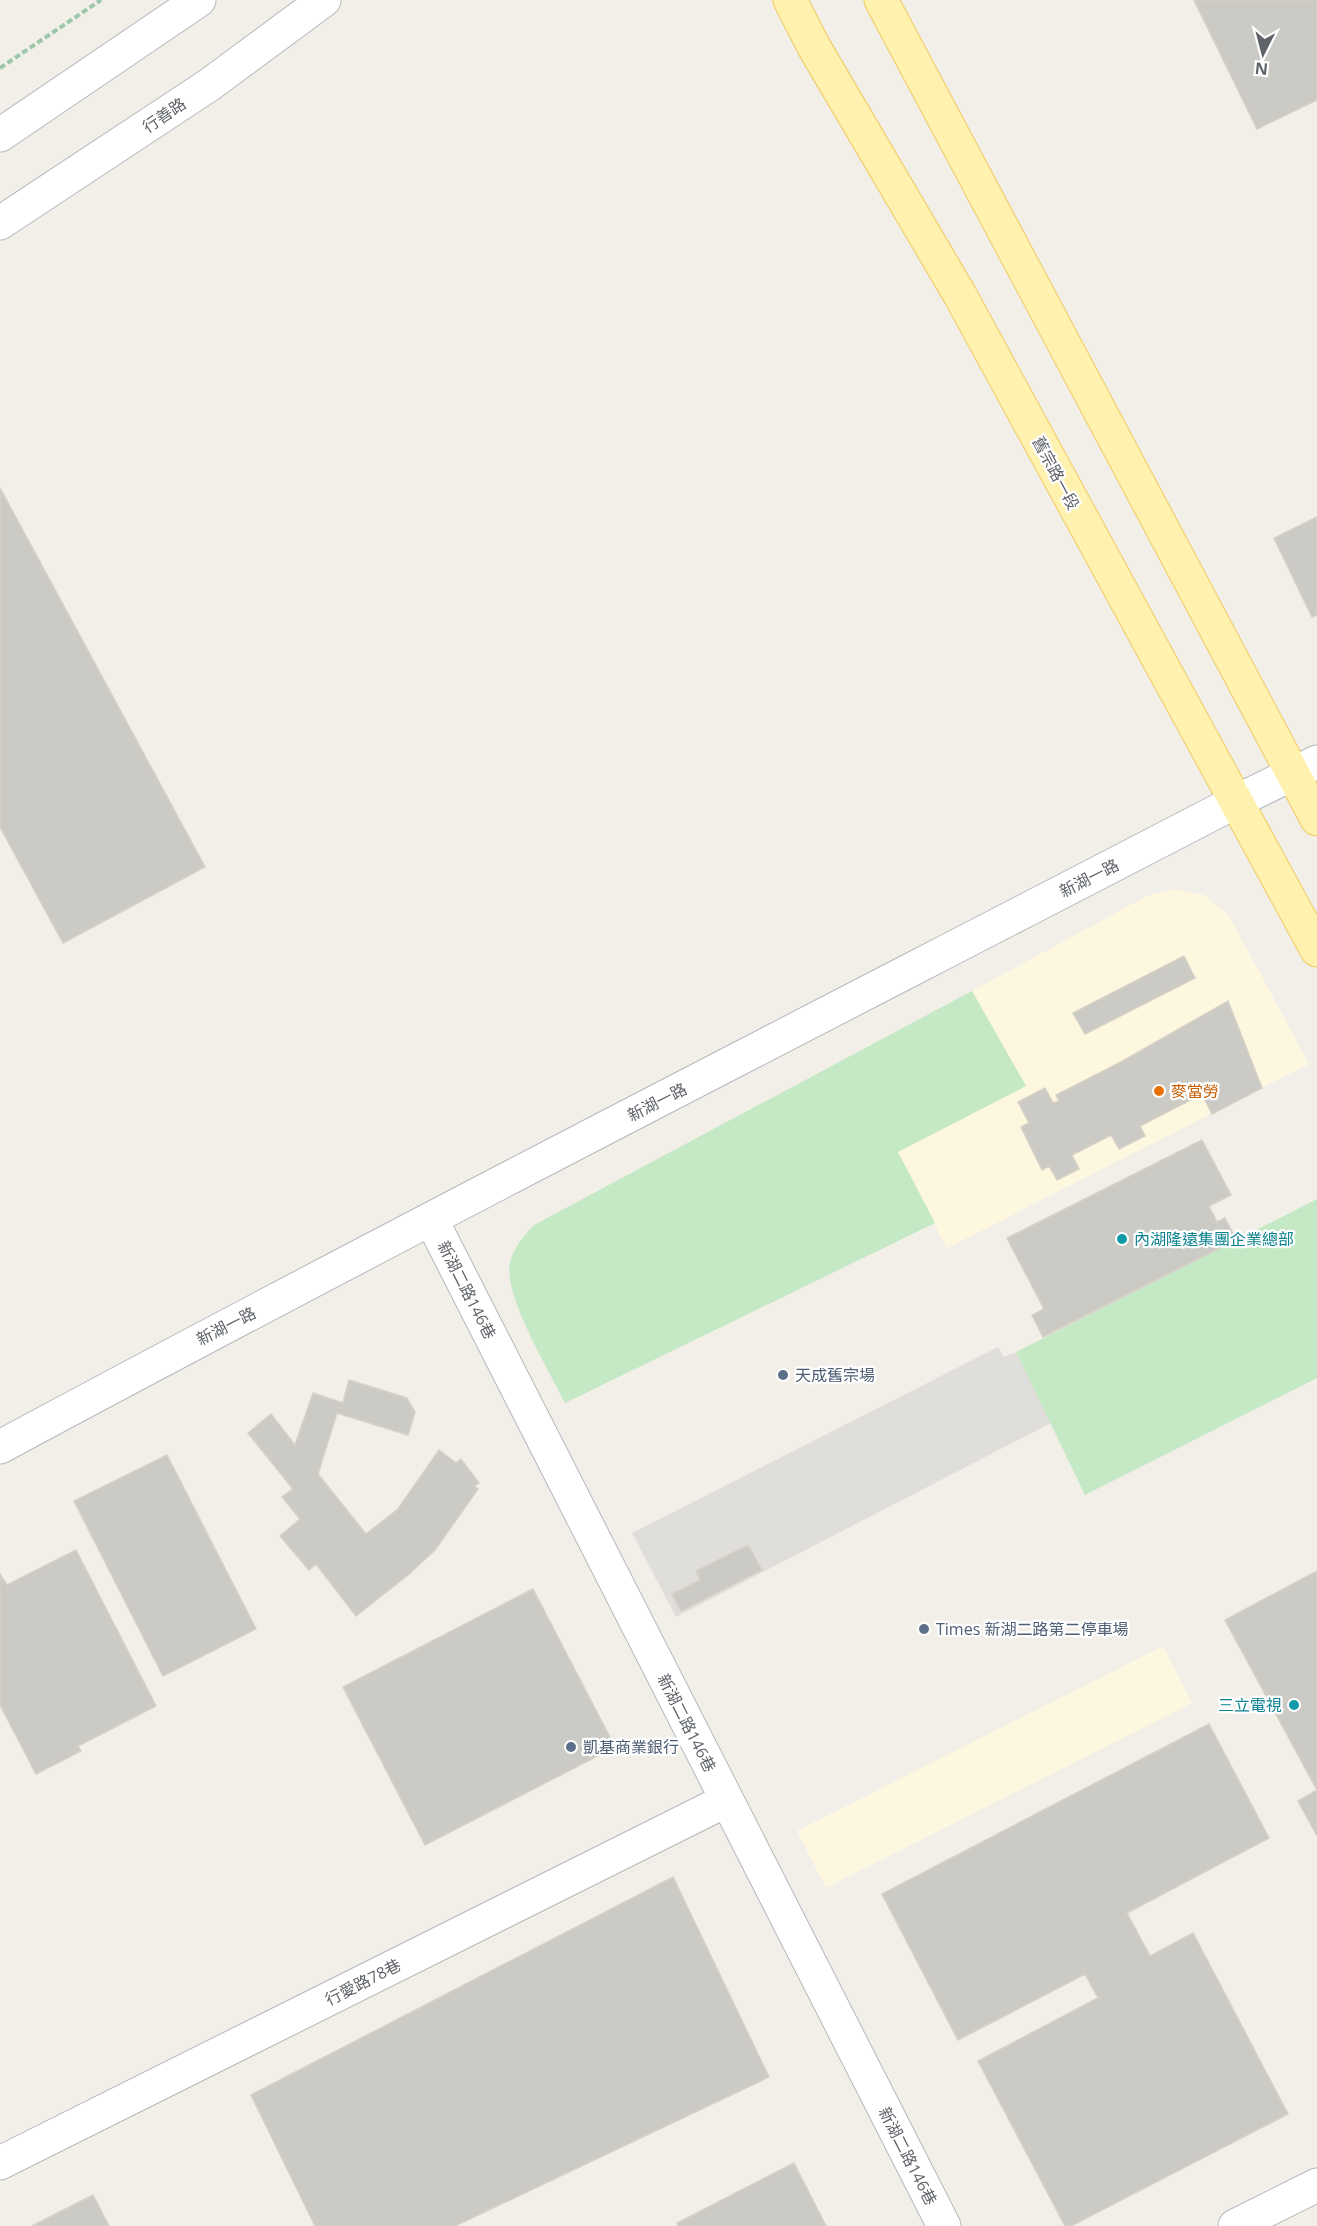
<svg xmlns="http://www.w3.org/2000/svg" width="1317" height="2226" viewBox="0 0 1317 2226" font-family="'Open Sans','Noto Sans TC',sans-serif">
	<rect width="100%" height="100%" fill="#f1efe8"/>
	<path fill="#fef7e0" d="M 1174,889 L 1204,895 L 1228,914 L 1309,1064 L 947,1248 L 897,1152 L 1026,1086 L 972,991 L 1149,895 Z
		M 1163,1646 L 1192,1703 L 826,1888 L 797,1831 Z"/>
	<path fill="#e0deda" d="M 998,1347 L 1004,1357 L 1016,1352 L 1051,1423 L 676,1617 L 632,1533 Z"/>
	<path fill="#c5e8c5" d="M 972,991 L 1026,1086 L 898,1152 L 935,1223 L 565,1403 C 550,1372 503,1295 510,1263 C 513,1248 524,1236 534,1225 Z
		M 1317,1199 L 1317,1378 L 1085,1495 L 1016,1352 Z"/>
	<path fill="#cccac5" stroke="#d6d1c6" stroke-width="1.5" d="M 1194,0 L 1317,0 L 1317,100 L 1257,129 Z
		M 0,488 L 205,867 L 63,943 L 0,827 Z
		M 1317,517 L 1317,615 L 1312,617 L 1274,538 Z
		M 1184,956 L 1195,978 L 1085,1034 L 1073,1013 Z
		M 1228,1001 L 1262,1088 L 1212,1114 L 1202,1094 L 1140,1126 L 1145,1136 L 1119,1149 L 1111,1135 L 1072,1155 L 1079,1169 L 1057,1180 L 1049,1166 L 1042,1170 L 1021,1127 L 1029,1123 L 1018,1102 L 1045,1088 L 1053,1103 L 1059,1101 L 1056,1095 L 1121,1062 Z
		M 1202,1140 L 1231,1195 L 1209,1206 L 1217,1222 L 1225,1218 L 1236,1240 L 1043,1337 L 1032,1315 L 1044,1309 L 1007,1238 Z
		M 349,1380 L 407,1398 L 415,1412 L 408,1435 L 337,1413 L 318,1474 L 366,1534 L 398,1509 L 439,1450 L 456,1463 L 461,1459 L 479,1483 L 474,1486 L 478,1489 L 435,1550 L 408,1575 L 356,1616 L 316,1564 L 309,1570 L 280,1536 L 300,1519 L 282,1497 L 293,1489 L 248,1433 L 271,1414 L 295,1445 L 313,1393 L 343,1403 Z
		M 167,1455 L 256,1629 L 163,1676 L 74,1501 Z
		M 748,1545 L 762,1570 L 681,1611 L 672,1594 L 700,1580 L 696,1571 Z
		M 76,1550 L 156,1706 L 78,1746 L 81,1751 L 36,1774 L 0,1705 L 0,1574 L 7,1585 Z
		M 1317,1571 L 1317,1790 L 1225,1620 Z
		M 533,1589 L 615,1747 L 425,1845 L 343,1687 Z
		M 1209,1724 L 1269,1838 L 1127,1913 L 1150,1956 L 1193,1933 L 1288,2114 L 1071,2226 L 1065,2226 L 978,2061 L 1098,1998 L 1085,1974 L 958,2040 L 882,1894 Z
		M 1317,1790 L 1317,1836 L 1298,1801 Z
		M 673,1877 L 769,2077 L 455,2226 L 315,2226 L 251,2095 Z
		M 794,2163 L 826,2226 L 678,2226 L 677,2223 Z
		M 93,2195 L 109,2226 L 32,2226 Z"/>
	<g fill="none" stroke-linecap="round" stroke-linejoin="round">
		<defs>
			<path id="minor" d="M 0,135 L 199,0
				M 0,223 L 209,85 L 324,0
				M 431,1219 L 944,2226
				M 0,1447 C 409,1227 823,1016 1235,802 L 1317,762
				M 0,2163 L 727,1800
				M 1235,2226 L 1317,2185"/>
			<path id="major" d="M 790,0 L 814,47 L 960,295 L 1317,950
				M 881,0 L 1317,819"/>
		</defs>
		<use href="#minor" stroke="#b5b8bc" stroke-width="35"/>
		<use href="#major" stroke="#f2c960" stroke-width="35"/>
		<path stroke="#9cc7a9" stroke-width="4" stroke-dasharray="6 3" stroke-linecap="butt" d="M 0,68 L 101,0"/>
		<use href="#minor" stroke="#fff" stroke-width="33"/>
		<use href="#major" stroke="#fff2af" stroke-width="33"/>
	</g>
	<circle fill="#e8710a" stroke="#fff" stroke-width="2" cx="1159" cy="1091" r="6"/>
	<g fill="#0f9aa8" stroke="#fff" stroke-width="2">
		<circle cx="1122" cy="1239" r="6"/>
		<circle cx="1294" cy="1705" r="6"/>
	</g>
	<g fill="#5c6f8a" stroke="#fff" stroke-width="2">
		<circle cx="783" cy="1375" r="6"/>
		<circle cx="924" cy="1629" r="6"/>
		<circle cx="571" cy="1747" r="6"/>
	</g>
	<g text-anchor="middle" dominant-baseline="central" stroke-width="4.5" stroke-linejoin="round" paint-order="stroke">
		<g font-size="16" fill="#5f6368" stroke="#fff">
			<text transform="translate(164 115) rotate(-34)">行善路</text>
			<text transform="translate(1056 473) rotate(62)">舊宗路一段</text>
			<text transform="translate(1089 878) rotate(-27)">新湖一路</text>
			<text transform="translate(657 1102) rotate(-27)">新湖一路</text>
			<text transform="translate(467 1290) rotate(63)">新湖二路146巷</text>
			<text transform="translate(226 1326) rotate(-27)">新湖一路</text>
			<text transform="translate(687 1723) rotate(63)">新湖二路146巷</text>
			<text transform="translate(363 1982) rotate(-27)">行愛路78巷</text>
			<text transform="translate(908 2156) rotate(63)">新湖二路146巷</text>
		</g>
		<g font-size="16" fill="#c56008" stroke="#fff" text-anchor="start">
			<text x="1171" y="1091">麥當勞</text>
		</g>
		<g font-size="16" fill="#0d838f" stroke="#fff" text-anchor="start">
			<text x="1134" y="1239">內湖隆遠集團企業總部</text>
			<text x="1282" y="1705" text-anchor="end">三立電視</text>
		</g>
		<g font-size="16" fill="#4e5e75" stroke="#fff" text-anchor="start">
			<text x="795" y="1375">天成舊宗場</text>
			<text x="936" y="1629">Times 新湖二路第二停車場</text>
			<text x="583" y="1747">凱基商業銀行</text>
		</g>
	</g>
	<g transform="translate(1263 54) rotate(186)" stroke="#ffffff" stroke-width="4.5" paint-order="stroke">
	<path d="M0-4.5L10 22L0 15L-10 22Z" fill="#5f6368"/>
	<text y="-9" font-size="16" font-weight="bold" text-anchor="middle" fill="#5f6368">N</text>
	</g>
</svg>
